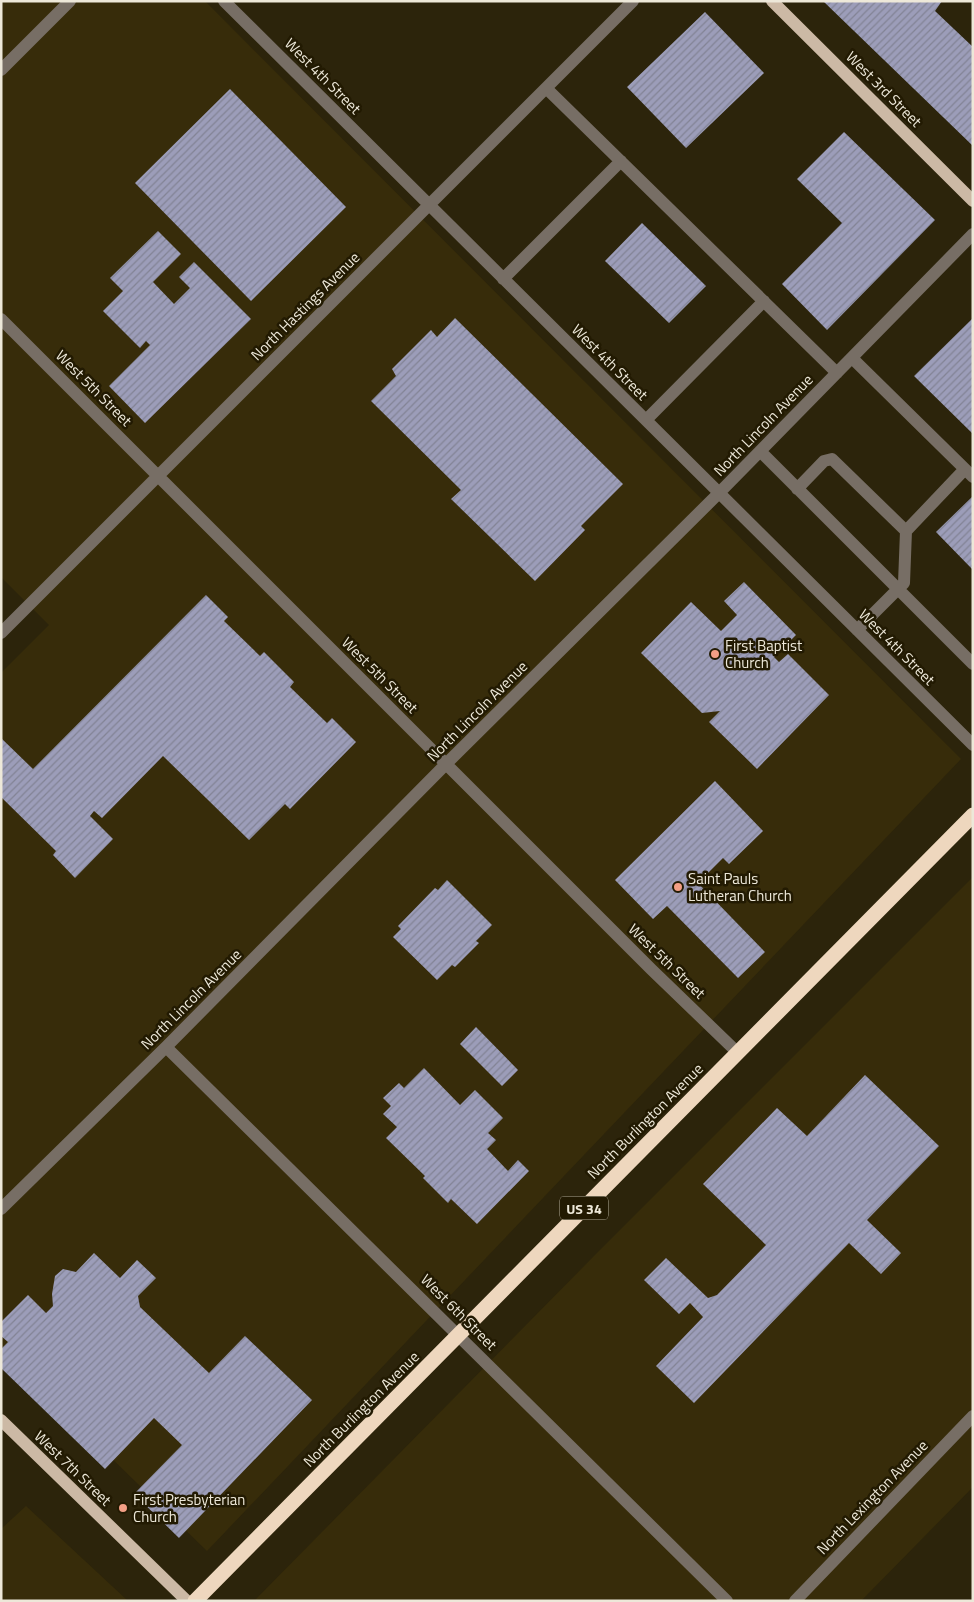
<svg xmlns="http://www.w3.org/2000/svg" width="974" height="1602" viewBox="0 0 974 1602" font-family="'Titillium Web',sans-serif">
	<defs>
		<pattern id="building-hatch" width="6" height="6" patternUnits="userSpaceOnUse" patternTransform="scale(1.25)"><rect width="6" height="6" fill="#9c9db9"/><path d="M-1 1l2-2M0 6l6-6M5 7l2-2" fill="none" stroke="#828395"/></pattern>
	</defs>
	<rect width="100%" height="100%" fill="#2c240b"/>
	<path fill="#372c0a" d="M 1,1 L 205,1 L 961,759 L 207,1551 L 1,1351 L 1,673 L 49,625 L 1,577 Z
		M 973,877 L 973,1487 L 861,1601 L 254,1601 L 593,1257 Z
		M 26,1506 L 127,1600 L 1,1601 L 1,1529 Z"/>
	<path fill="url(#building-hatch)" d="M 823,1 L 942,1 L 935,11 L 973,47 L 973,146 Z
		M 705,12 L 764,73 L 686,148 L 627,87 Z
		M 230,89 L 346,207 L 251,301 L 135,183 Z
		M 844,132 L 935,220 L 827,330 L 782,284 L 842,223 L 797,179 Z
		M 642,223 L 706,286 L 669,323 L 605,261 Z
		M 158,231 L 181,254 L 153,282 L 174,304 L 190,288 L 179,277 L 194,262 L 251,319 L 145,423 L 109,386 L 150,345 L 146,341 L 140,348 L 103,311 L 123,291 L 110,278 Z
		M 455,318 L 623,484 L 581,526 L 585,530 L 535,581 L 451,499 L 461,490 L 371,401 L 396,376 L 392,369 L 431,330 L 437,337 Z
		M 973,318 L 973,434 L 914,376 Z
		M 973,496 L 973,570 L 936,532 Z
		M 744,582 L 796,635 L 774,657 L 779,662 L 788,654 L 829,695 L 757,769 L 709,722 L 720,711 L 702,713 L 641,653 L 691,602 L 721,631 L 737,615 L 724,601 Z
		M 206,595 L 228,617 L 224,621 L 260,656 L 264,652 L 294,682 L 290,687 L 327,723 L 332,718 L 356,742 L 290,809 L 285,804 L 249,840 L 163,756 L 102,818 L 94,811 L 90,816 L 113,839 L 75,878 L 53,855 L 56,851 L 1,797 L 1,738 L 33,769 Z
		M 715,781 L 763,831 L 729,864 L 723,858 L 698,883 L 765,952 L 738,978 L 667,906 L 653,919 L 615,880 Z
		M 447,880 L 492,925 L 476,941 L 479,943 L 455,967 L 452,965 L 437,980 L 393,937 L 401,929 L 398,926 L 435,888 L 438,890 Z
		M 476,1027 L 518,1070 L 502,1086 L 460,1044 Z
		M 424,1068 L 460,1105 L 475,1090 L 503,1118 L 488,1133 L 496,1140 L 487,1149 L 508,1171 L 518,1160 L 529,1171 L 477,1224 L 451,1199 L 448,1203 L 423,1178 L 425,1176 L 386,1138 L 397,1127 L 383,1114 L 391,1106 L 383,1098 L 399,1083 L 404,1088 Z
		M 865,1075 L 939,1146 L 867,1220 L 901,1253 L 881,1274 L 849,1243 L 694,1403 L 656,1366 L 703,1317 L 690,1303 L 679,1314 L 644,1280 L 666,1258 L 708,1298 L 717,1295 L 766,1245 L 703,1184 L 777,1108 L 807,1136 Z
		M 94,1253 L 120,1278 L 137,1260 L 156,1278 L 138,1296 L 140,1307 L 209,1373 L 245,1336 L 312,1400 L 179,1538 L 134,1494 L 182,1445 L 154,1418 L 105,1469 L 1,1368 L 1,1349 L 8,1342 L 1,1336 L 1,1322 L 28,1295 L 46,1313 L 53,1306 L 52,1294 L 55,1276 L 63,1269 L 76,1272 Z"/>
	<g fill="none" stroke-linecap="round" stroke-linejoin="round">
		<path stroke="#776e65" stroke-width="12" d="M 224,1 L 973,745
			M 1,70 L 70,1
			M 546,88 L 837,373
			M 503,279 L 621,161
			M 1,319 L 652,970 L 737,1052
			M 852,358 L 973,477
			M 646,420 L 764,301
			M 760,451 L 973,664
			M 797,489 L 824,461 L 832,459 L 906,531 L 965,469
			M 857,630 L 904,583 L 906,531
			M 1,633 L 633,1
			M 166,1047 L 727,1601
			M 1,1209 L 166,1047 L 446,764 L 719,493 L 973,234
			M 795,1601 L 973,1416"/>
		<path stroke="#ccb9a5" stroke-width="12" d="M 772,1 L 973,201
			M 1,1420 L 187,1601"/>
		<path stroke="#eed7be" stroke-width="15" d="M 195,1601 L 973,815"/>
	</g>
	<g fill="#f39f85" stroke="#221a02" stroke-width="2">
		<circle cx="715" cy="654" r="5"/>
		<circle cx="678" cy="887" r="5"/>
		<circle cx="123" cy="1508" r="5"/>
	</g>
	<g text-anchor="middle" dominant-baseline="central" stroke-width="5" stroke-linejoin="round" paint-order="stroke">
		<rect fill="#221a02" stroke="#b0aa98" stroke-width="1" x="560" y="1196.5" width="48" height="23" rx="4"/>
		<g font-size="14" font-weight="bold" fill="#ede8d9">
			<text x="584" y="1208">US 34</text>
		</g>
		<g font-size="15" fill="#ede8d9" stroke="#221a02">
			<text transform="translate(323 76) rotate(45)">West 4th Street</text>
			<text transform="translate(884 89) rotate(45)">West 3rd Street</text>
			<text transform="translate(305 306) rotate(-45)">North Hastings Avenue</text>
			<text transform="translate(610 362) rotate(45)">West 4th Street</text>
			<text transform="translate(94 388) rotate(45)">West 5th Street</text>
			<text transform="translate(763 425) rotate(-46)">North Lincoln Avenue</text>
			<text transform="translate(897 647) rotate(45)">West 4th Street</text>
			<text transform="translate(380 675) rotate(45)">West 5th Street</text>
			<text transform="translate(477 711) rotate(-45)">North Lincoln Avenue</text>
			<text transform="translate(667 961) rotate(44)">West 5th Street</text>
			<text transform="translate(191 999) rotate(-45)">North Lincoln Avenue</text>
			<text transform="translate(645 1121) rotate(-45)">North Burlington Avenue</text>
			<text transform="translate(459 1312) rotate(45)">West 6th Street</text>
			<text transform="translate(361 1409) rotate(-45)">North Burlington Avenue</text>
			<text transform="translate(73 1468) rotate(44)">West 7th Street</text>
			<text transform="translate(872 1497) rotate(-46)">North Lexington Avenue</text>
		</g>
		<g font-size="15" fill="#ede8d9" stroke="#221a02" text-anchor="start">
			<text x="725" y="645">First Baptist<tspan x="725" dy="17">Church</tspan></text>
			<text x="688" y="878">Saint Pauls<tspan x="688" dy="17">Lutheran Church</tspan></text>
			<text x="133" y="1499">First Presbyterian<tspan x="133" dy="17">Church</tspan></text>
		</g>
	</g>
	<rect width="974" height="1602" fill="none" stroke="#ede8d9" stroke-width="5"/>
</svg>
